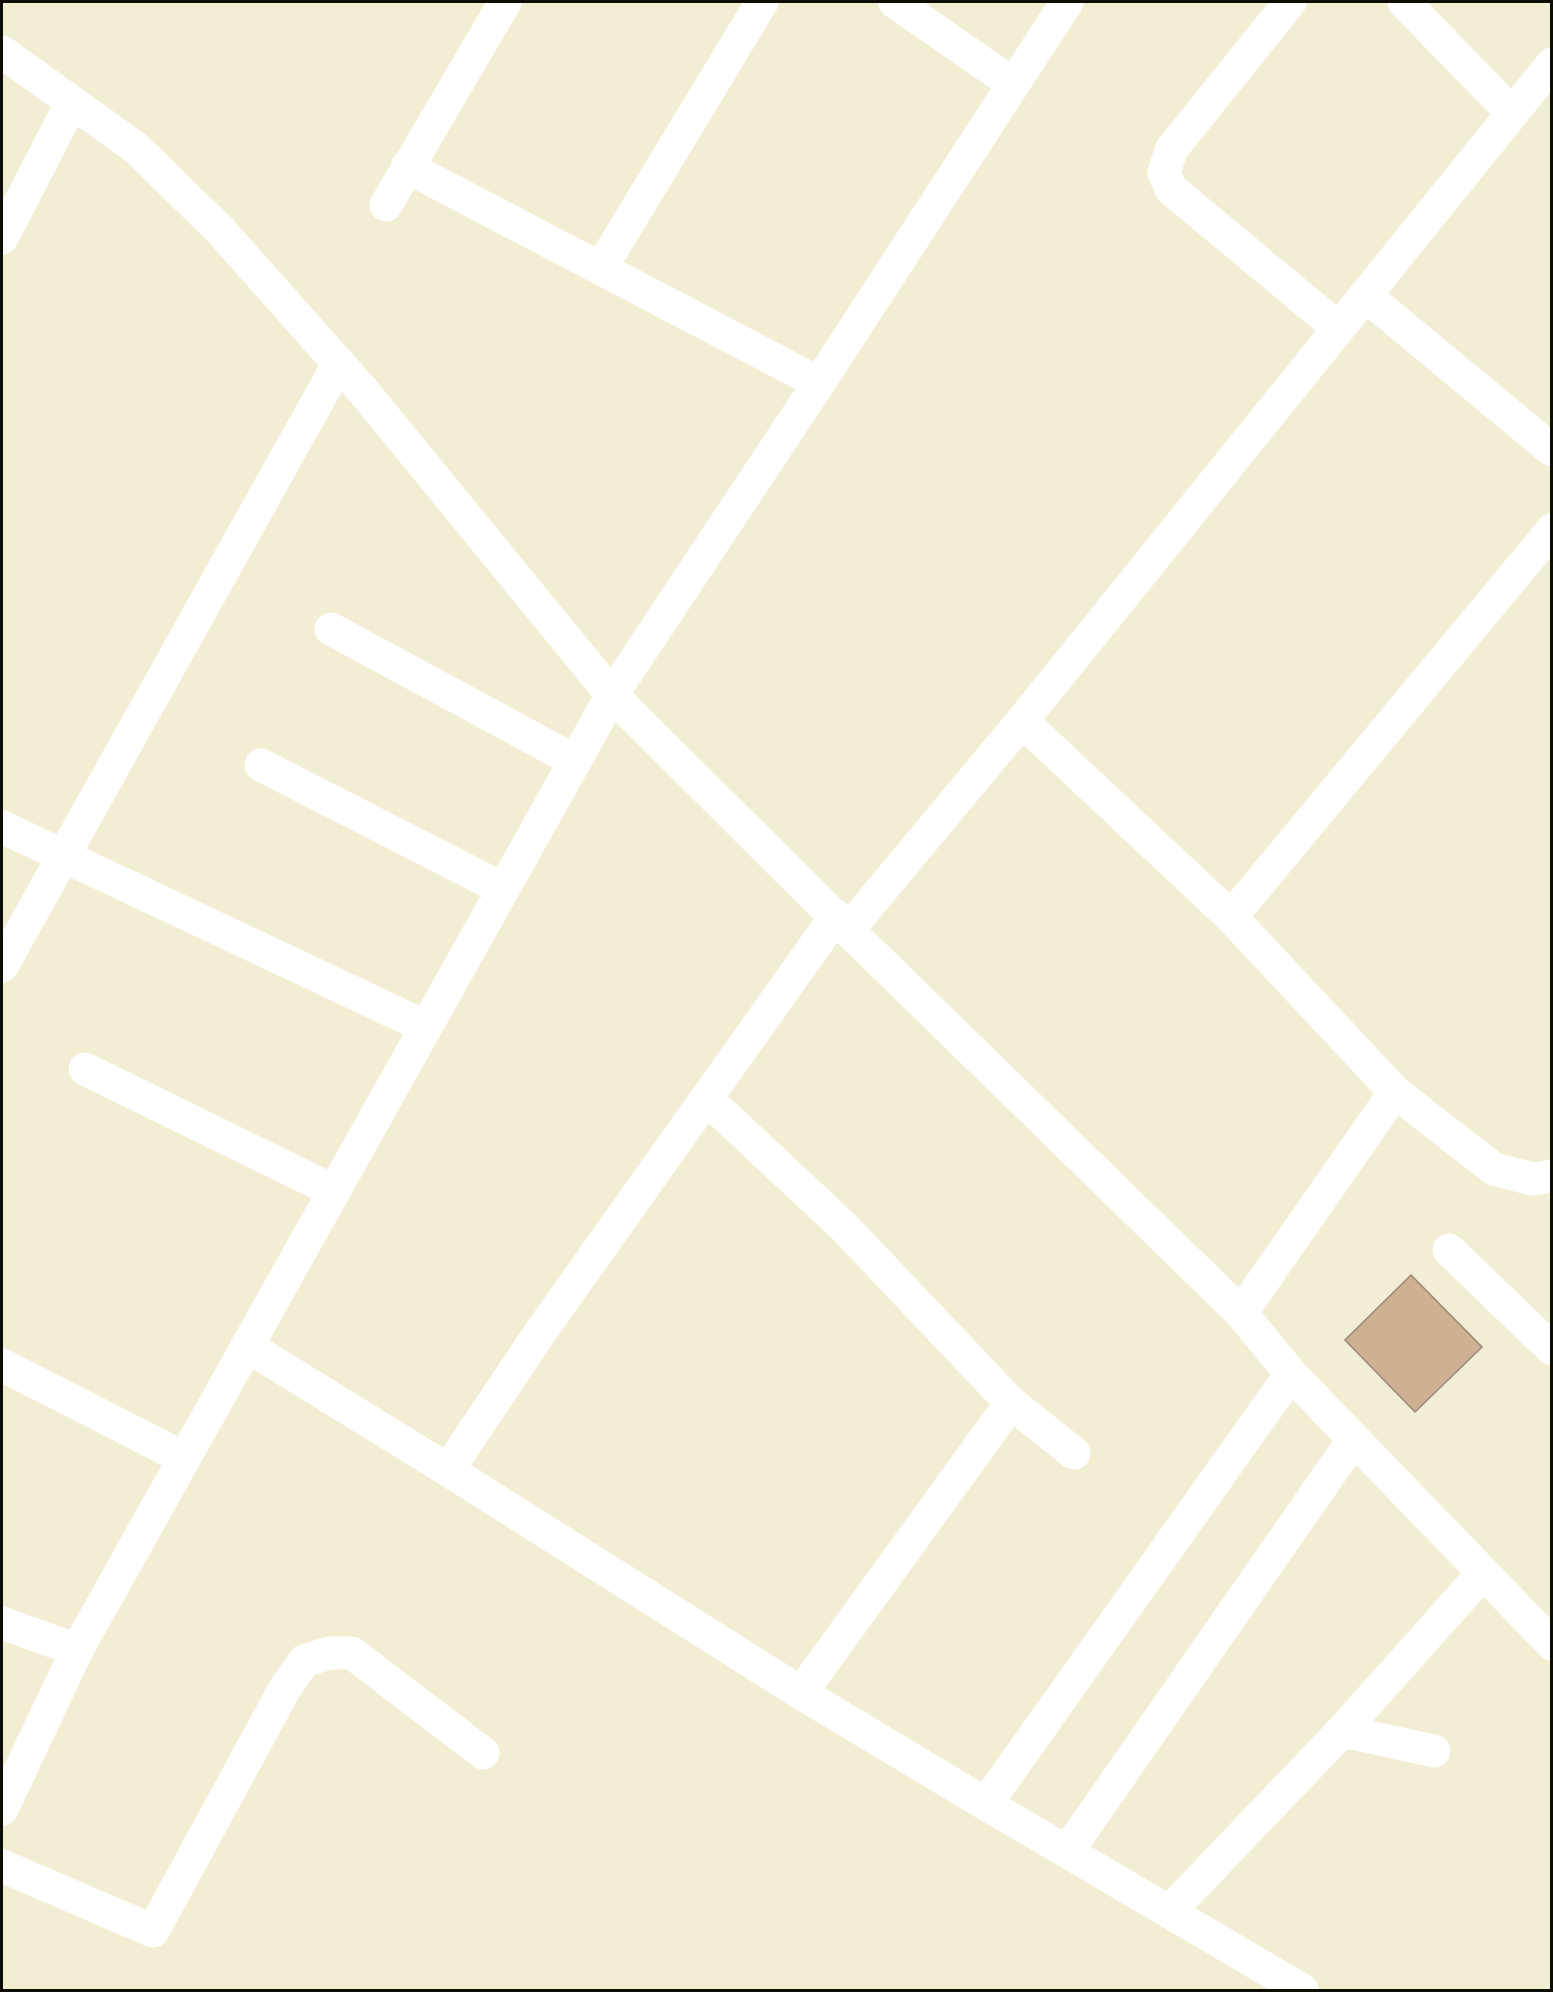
<svg xmlns="http://www.w3.org/2000/svg" width="1553" height="1992" viewBox="0 0 1553 1992" font-family="Arial,sans-serif">
	<rect width="100%" height="100%" fill="#f1eed3"/>
	<path fill="#ceb192" stroke="#9b8874" stroke-width="1.5" d="M 1411,1275 L 1482,1347 L 1415,1412 L 1345,1340 Z"/>
	<g fill="none" stroke-linecap="round" stroke-linejoin="round">
		<path stroke="#fff" stroke-width="33" d="M 895,2 L 1013,84
			M 1290,2 L 1171,150 L 1164,173 L 1171,189 L 1338,328
			M 1404,2 L 1512,113
			M 2,52 L 136,148 L 220,230 L 364,392 L 612,695 L 848,930 L 1241,1313 L 1291,1374 L 1552,1644
			M 407,167 L 819,383
			M 386,205 L 505,2
			M 2,238 L 72,102
			M 601,268 L 762,2
			M 1365,295 L 1552,450
			M 331,629 L 575,761
			M 1022,721 L 1231,917 L 1552,530
			M 261,765 L 503,889
			M 2,827 L 426,1027
			M 1231,917 L 1395,1092 L 1241,1313
			M 848,930 L 1022,721 L 1552,64
			M 2,966 L 339,363
			M 85,1069 L 334,1191
			M 1395,1092 L 1494,1169 L 1532,1179 L 1552,1176
			M 707,1099 L 845,1228 L 1011,1403 L 801,1693
			M 1449,1250 L 1552,1349
			M 247,1346 L 448,1470 L 539,1334 L 836,916
			M 2,1365 L 184,1458
			M 1291,1374 L 986,1804 L 1302,1990
			M 1011,1403 L 1074,1453
			M 448,1470 L 801,1693 L 986,1804
			M 2,1623 L 77,1650
			M 1342,1731 L 1483,1573
			M 2,1809 L 77,1650 L 612,695 L 819,383 L 1067,2
			M 1067,1852 L 1354,1439
			M 2,1866 L 153,1931 L 284,1690 L 304,1661 L 329,1653 L 352,1653 L 483,1753
			M 1169,1912 L 1342,1731 L 1434,1751"/>
	</g>
	<rect width="1553" height="1992" fill="none" stroke="#0e0d05" stroke-width="6"/>
</svg>
